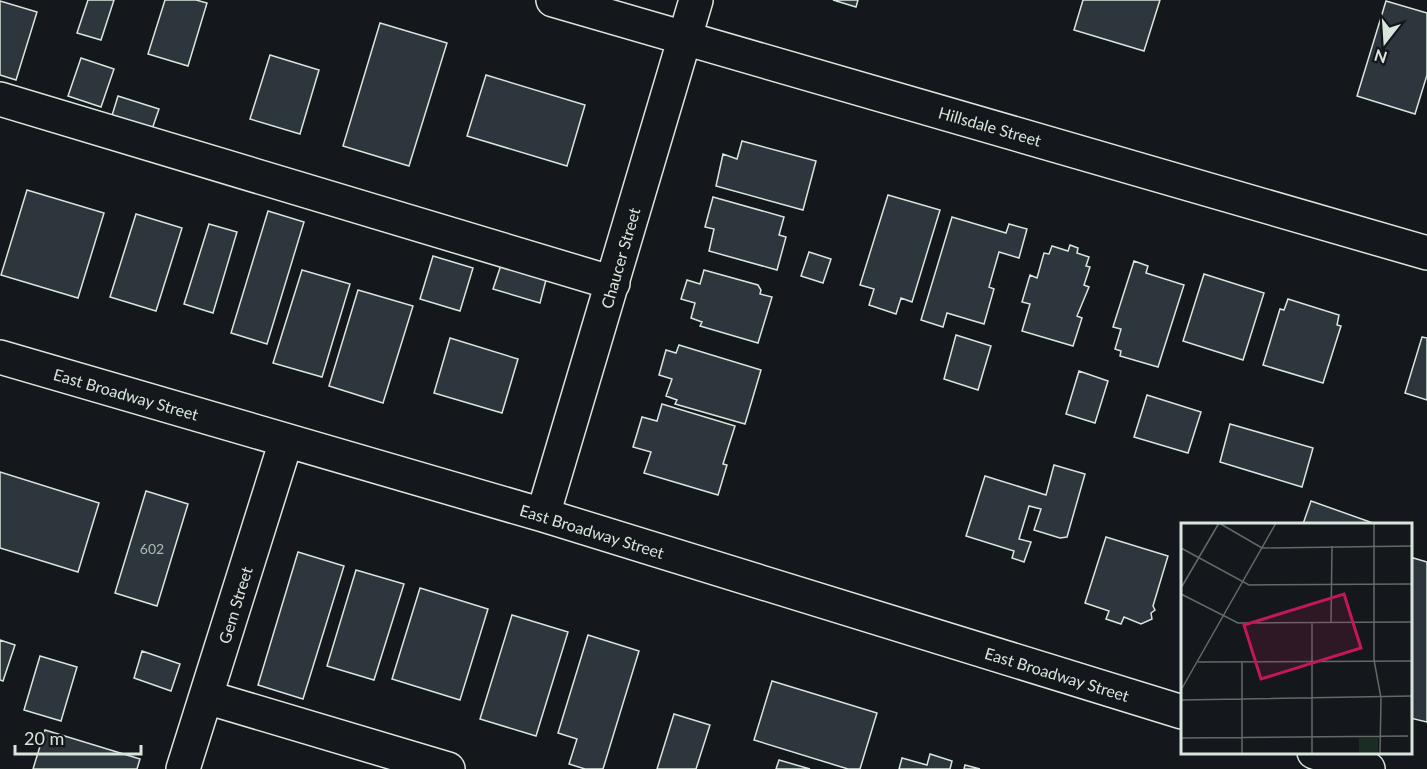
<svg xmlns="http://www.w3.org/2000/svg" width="1427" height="769" viewBox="0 0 1427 769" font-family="Lato,sans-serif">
	<rect width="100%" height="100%" fill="#14181c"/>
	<path fill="#2c363c" stroke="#d8e6dc" stroke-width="1.5" d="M 88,0 L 114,0 L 101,40 L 77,33 Z
		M 165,0 L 196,0 L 207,3 L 188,66 L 148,54 Z
		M 833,0 L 858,0 L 856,7 Z
		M 1083,0 L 1160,0 L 1144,51 L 1074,30 Z
		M 0,1 L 37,12 L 16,80 L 0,75 Z
		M 1386,1 L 1427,13 L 1427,75 L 1415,114 L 1357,96 Z
		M 380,23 L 447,43 L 409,166 L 343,146 Z
		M 270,55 L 319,70 L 300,134 L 250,119 Z
		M 81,58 L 114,69 L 101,107 L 68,96 Z
		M 486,75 L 585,105 L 567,166 L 467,136 Z
		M 118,96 L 159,109 L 150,135 L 110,122 Z
		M 742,141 L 816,161 L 803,210 L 716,186 L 723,154 L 737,159 Z
		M 27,190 L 104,213 L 78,298 L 1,275 Z
		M 888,195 L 940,210 L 912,302 L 901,298 L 896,314 L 869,305 L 874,289 L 860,285 Z
		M 713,197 L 784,217 L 779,235 L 786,237 L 777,270 L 709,251 L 714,229 L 705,227 Z
		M 268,211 L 304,222 L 267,344 L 231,333 Z
		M 136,214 L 182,228 L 156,311 L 110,297 Z
		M 952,217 L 1006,233 L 1009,224 L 1027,229 L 1019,258 L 999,252 L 989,287 L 994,289 L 984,324 L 947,313 L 943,327 L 921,320 Z
		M 209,224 L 237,232 L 213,313 L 184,304 Z
		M 1070,245 L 1078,248 L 1077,253 L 1089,257 L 1086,266 L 1090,267 L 1084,285 L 1089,287 L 1077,316 L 1082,318 L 1073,346 L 1022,331 L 1030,304 L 1022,302 L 1030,275 L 1037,278 L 1044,253 L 1049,254 L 1052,246 L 1068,251 Z
		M 809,252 L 831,259 L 823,283 L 801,276 Z
		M 433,256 L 473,268 L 460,311 L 420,299 Z
		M 1134,261 L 1148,266 L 1146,273 L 1184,285 L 1158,367 L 1120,356 L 1121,351 L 1115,349 L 1121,329 L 1113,327 Z
		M 502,262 L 547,276 L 540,303 L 493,289 Z
		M 302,270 L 350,284 L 322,377 L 273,363 Z
		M 704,270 L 758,285 L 761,290 L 760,294 L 772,297 L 758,343 L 700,326 L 702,322 L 691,318 L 695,303 L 681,299 L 687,280 L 700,284 Z
		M 1204,274 L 1264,293 L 1243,360 L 1183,341 Z
		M 358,290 L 413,306 L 383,403 L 329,386 Z
		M 1288,299 L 1339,315 L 1337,325 L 1341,326 L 1323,383 L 1263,365 L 1280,309 L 1284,310 Z
		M 956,335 L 991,346 L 978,390 L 944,379 Z
		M 1422,337 L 1427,338 L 1427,400 L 1405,393 Z
		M 450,338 L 518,359 L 502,413 L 434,393 Z
		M 679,345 L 761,370 L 745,424 L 675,404 L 677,400 L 666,396 L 672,379 L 659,375 L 666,350 L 676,353 Z
		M 1079,371 L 1108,381 L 1095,423 L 1066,414 Z
		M 1147,395 L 1201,412 L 1188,453 L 1134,437 Z
		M 662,404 L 735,426 L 723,464 L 727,465 L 718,495 L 644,473 L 651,452 L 633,447 L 642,417 L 657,421 Z
		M 1230,424 L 1313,448 L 1302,487 L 1220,462 Z
		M 1054,465 L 1085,474 L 1067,537 L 1060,538 L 1034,530 L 1041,509 L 1029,506 L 1019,539 L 1031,542 L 1024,562 L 1012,558 L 1014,551 L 966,536 L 985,476 L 1046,495 Z
		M 0,472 L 99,503 L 78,572 L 0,548 Z
		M 146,491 L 188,504 L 157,606 L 115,593 Z
		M 1311,501 L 1373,523 L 1373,524 L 1303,524 Z
		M 1106,537 L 1168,556 L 1153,606 L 1155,610 L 1151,613 L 1152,619 L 1141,624 L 1124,617 L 1121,624 L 1106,619 L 1109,611 L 1085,603 Z
		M 298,552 L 344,566 L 303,699 L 258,685 Z
		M 1410,557 L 1427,562 L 1427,722 L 1410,718 Z
		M 356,570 L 404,584 L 374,680 L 327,666 Z
		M 420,588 L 488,609 L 460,700 L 392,679 Z
		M 512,615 L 568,632 L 536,736 L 480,719 Z
		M 588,635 L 639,651 L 603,769 L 585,769 L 569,764 L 577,739 L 558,733 Z
		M 0,640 L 15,645 L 3,681 L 0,680 Z
		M 142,651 L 180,664 L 171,691 L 134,678 Z
		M 40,656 L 77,667 L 61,721 L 24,710 Z
		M 772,681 L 877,713 L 860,769 L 848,769 L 754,740 Z
		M 674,714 L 710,725 L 696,769 L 657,769 Z
		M 45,730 L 140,759 L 137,769 L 33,769 Z
		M 930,754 L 952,761 L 950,769 L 899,769 L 902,758 L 927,765 Z
		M 779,760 L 810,769 L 776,769 Z
		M 965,765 L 980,769 L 964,769 Z"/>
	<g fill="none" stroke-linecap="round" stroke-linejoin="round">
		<defs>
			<path id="minor" d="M 553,0 L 1427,253
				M 0,99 L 613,283
				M 0,357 L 543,515 L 1182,712
				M 543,515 L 696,0
				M 206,697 L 448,769
				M 1314,752 L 1368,769
				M 183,769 L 286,441"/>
		</defs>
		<use href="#minor" stroke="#d8e6dc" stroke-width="36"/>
		<use href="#minor" stroke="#14181c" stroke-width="33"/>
	</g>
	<g text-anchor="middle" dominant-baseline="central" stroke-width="4.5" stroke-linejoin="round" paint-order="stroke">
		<g font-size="14" fill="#adbab4">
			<text x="152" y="548">602</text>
		</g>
		<g font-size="16" fill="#d8e6dc" stroke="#14181c">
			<text transform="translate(990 126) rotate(16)">Hillsdale Street</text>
			<text transform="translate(620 258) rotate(-74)">Chaucer Street</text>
			<text transform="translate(126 394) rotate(16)">East Broadway Street</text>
			<text transform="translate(592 531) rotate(17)">East Broadway Street</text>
			<text transform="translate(235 605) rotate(-73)">Gem Street</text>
			<text transform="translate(1057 674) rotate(17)">East Broadway Street</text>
		</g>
	</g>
	<g transform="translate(1181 523)">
		<rect width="231" height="231" fill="#14181c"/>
		<path d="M 178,215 L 197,215 L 197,231 L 178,231 Z" fill="#1a2d24"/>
		<path fill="none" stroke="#626a69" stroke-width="1.5" d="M 38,0 L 81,25 L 231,23M 193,0 L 193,137 L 200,175 L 199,231M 0,25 L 68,62 L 231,61M 0,65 L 38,0M 0,71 L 57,100 L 231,99M 131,100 L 131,231M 150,100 L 151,23M 17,139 L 231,138M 0,167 L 95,0M 0,177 L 231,173M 0,215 L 227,213M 61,231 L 61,138"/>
		<path fill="#c2185b" fill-opacity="0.15" stroke="#c2185b" stroke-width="3" d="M 163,71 L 180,125 L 80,156 L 63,102 Z"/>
		<rect width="231" height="231" fill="none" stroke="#d8e6dc" stroke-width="3"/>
	</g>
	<g transform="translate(1385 42) rotate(197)" stroke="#14181c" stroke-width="4.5" paint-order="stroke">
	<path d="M0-4.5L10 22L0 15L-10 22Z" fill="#d8e6dc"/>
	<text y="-9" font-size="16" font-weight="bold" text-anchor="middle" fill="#d8e6dc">N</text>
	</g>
	<path d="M15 745v9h126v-9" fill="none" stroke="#d8e6dc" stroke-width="3"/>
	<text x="24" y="745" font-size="18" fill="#d8e6dc" stroke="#14181c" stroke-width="4.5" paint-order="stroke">20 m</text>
</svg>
